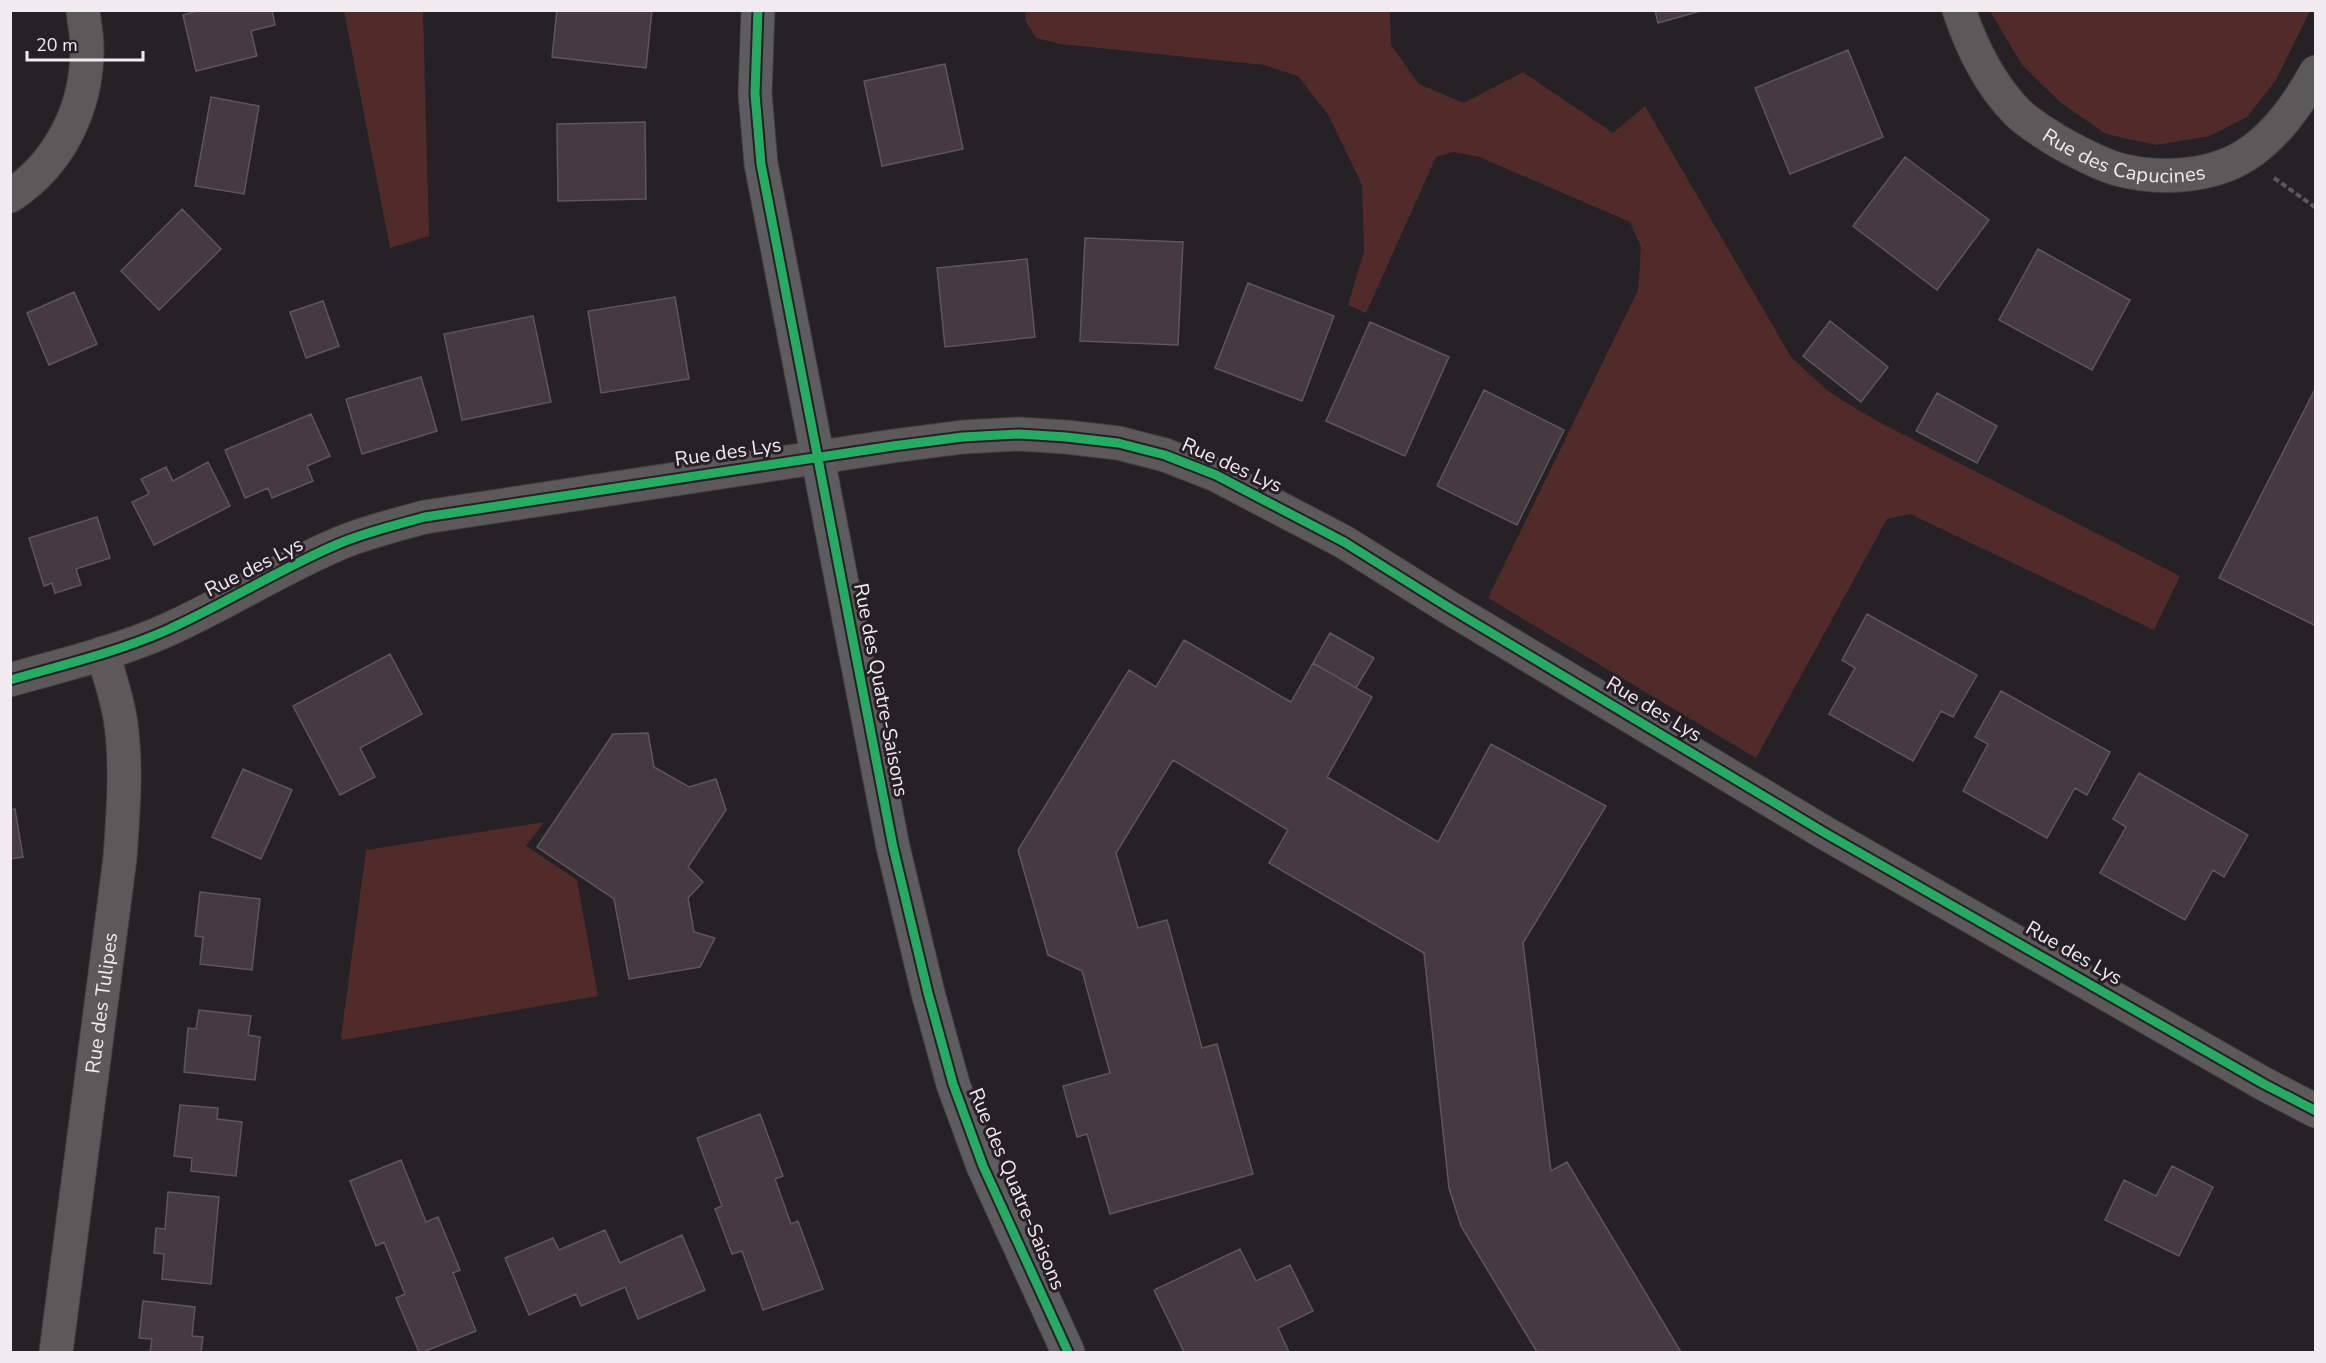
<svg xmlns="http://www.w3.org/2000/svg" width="2326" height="1363" viewBox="0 0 2326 1363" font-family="'Nunito Sans',sans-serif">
	<rect width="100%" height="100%" fill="#262125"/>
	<path fill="#502b2a" d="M 1026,10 L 1390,11 L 1391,45 L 1419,84 L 1464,103 L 1523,72 L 1613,133 L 1645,106 L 1791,357 L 1829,392 L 1877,421 L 2180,576 L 2154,630 L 1910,514 L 1887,519 L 1756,758 L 1488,598 L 1638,290 L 1641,247 L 1630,222 L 1479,157 L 1454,152 L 1436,157 L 1366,313 L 1348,305 L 1364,251 L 1362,185 L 1329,116 L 1298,76 L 1264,65 L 1061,44 L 1036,38 L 1025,20 Z
		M 344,11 L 423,11 L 429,236 L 390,248 Z
		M 1990,11 L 1990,10 L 2310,11 L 2276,80 L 2247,117 L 2210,136 L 2156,145 L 2106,134 L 2060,102 L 2022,65 Z
		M 544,822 L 526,846 L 577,880 L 598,996 L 343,1040 L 341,1037 L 366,850 Z"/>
	<path fill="#473940" stroke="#5c585a" stroke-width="1.5" d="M 201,10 L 272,10 L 275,25 L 251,31 L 257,56 L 196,71 L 183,15 Z
		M 557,10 L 652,10 L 646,68 L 552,57 Z
		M 1655,10 L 1704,10 L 1658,23 Z
		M 1848,50 L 1883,137 L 1790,174 L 1755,88 Z
		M 945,64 L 963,149 L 882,166 L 864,81 Z
		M 211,97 L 259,106 L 244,194 L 195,186 Z
		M 645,122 L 646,199 L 558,201 L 557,124 Z
		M 1905,157 L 1989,220 L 1937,290 L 1853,226 Z
		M 182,209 L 221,249 L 159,310 L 121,271 Z
		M 1085,238 L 1183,242 L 1178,345 L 1080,341 Z
		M 2038,249 L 2130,300 L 2092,370 L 1999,320 Z
		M 1027,259 L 1035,337 L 945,347 L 937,268 Z
		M 1248,283 L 1334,316 L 1302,401 L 1215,368 Z
		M 74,292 L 97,344 L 49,365 L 27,313 Z
		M 675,297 L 689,379 L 601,393 L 588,311 Z
		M 323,301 L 339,346 L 306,358 L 290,312 Z
		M 533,316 L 551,402 L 462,420 L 444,334 Z
		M 1830,321 L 1888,367 L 1861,402 L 1803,356 Z
		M 1370,322 L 1449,357 L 1405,456 L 1326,421 Z
		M 421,377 L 437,431 L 362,454 L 346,399 Z
		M 2316,387 L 2316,626 L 2219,578 Z
		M 1484,390 L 1564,430 L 1517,525 L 1437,486 Z
		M 1937,393 L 1997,426 L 1977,463 L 1916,431 Z
		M 311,414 L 330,456 L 307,466 L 313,481 L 272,498 L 268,488 L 245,498 L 225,450 Z
		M 208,462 L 230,506 L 154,545 L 132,502 L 149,494 L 141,479 L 166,467 L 173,481 Z
		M 97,517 L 110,558 L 76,569 L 81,585 L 55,593 L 52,583 L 44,586 L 29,538 Z
		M 1867,614 L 1977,675 L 1953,717 L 1941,711 L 1913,761 L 1829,714 L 1855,668 L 1842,660 Z
		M 1330,633 L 1374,658 L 1356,688 L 1313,663 Z
		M 1184,640 L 1291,702 L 1313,663 L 1372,697 L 1327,777 L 1438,842 L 1491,744 L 1606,806 L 1523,943 L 1551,1171 L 1567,1162 L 1681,1352 L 1537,1352 L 1461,1226 L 1449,1188 L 1424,953 L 1269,863 L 1288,830 L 1173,760 L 1116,853 L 1138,928 L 1167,920 L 1202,1048 L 1217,1044 L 1253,1174 L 1110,1214 L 1087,1134 L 1077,1137 L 1063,1086 L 1110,1073 L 1082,971 L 1048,955 L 1018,850 L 1129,670 L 1156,687 Z
		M 390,654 L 422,714 L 360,748 L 375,777 L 340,795 L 293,706 Z
		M 2001,691 L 2110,752 L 2087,795 L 2075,788 L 2047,838 L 1963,791 L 1988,744 L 1975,737 Z
		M 648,733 L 654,767 L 689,787 L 716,779 L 726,810 L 688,867 L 703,882 L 688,898 L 694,932 L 715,938 L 700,967 L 629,979 L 614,899 L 537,847 L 613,734 Z
		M 243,769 L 292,790 L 261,859 L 212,837 Z
		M 2139,773 L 2248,835 L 2224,877 L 2213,870 L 2185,920 L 2100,873 L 2126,827 L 2113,819 Z
		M 15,809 L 23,857 L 10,859 L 10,810 Z
		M 200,892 L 260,899 L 252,970 L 200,964 L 203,937 L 195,936 Z
		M 199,1010 L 251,1016 L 248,1035 L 260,1037 L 255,1080 L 184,1072 L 188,1028 L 196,1029 Z
		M 180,1105 L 218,1108 L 217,1119 L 242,1122 L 236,1176 L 191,1171 L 192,1158 L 174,1156 Z
		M 760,1114 L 783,1176 L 775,1179 L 791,1224 L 798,1221 L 823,1289 L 763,1310 L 742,1251 L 732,1254 L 715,1209 L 722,1206 L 697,1138 Z
		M 401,1160 L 426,1222 L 438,1217 L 460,1270 L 453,1273 L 476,1331 L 423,1352 L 419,1352 L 396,1298 L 405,1294 L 384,1242 L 376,1246 L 350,1181 Z
		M 2172,1166 L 2213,1187 L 2179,1256 L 2105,1220 L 2124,1180 L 2156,1196 Z
		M 168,1192 L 219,1197 L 211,1284 L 162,1279 L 164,1254 L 154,1253 L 156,1228 L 165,1229 Z
		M 605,1230 L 620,1263 L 682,1235 L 705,1290 L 638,1319 L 625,1287 L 581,1306 L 576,1294 L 529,1315 L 505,1258 L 553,1238 L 559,1250 Z
		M 1240,1249 L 1256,1281 L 1290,1265 L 1313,1311 L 1278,1328 L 1289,1352 L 1184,1352 L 1154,1290 Z
		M 143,1301 L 195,1307 L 192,1336 L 203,1337 L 201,1352 L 150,1352 L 152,1339 L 139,1338 Z"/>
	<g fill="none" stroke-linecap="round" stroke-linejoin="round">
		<defs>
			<g id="street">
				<path id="s1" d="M 1959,10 C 1972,48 1989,84 2018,113 C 2029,124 2045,133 2059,142 C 2077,152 2097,163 2117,169 C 2157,180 2210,178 2246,155 C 2277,135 2298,104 2316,72"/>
				<path d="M 10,196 C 59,164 86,110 87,52 C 88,38 84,24 83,10"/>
				<path d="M 10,680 C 62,665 118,652 167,630 C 225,604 279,569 338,544 C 366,532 396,525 425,517 L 893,446 L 963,437 L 1019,434 L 1066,437 L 1118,443 L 1165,455 L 1216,475 L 1344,542 L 1448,607 L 1825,833 L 2264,1084 L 2316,1111"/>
				<path id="s2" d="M 56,1352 L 120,858 C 123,814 127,769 121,724 C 118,700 109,676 103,653"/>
			</g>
			<path id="secondary" d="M 758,10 L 755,94 L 761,164 L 893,847 L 928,993 L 953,1084 L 983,1166 L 1068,1352"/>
		</defs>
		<use href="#street" stroke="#423e41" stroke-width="35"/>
		<use href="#secondary" stroke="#423e41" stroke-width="35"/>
		<path stroke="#5b585b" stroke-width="4" stroke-dasharray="6 3" stroke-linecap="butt" d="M 2274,178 L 2316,208"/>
		<use href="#street" stroke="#5c595b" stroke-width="33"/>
		<use href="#secondary" stroke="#5d5c5e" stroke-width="33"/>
		<defs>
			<path id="cycleway" d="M 758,10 L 755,94 L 761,164 L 893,847 L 928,993 L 953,1084 L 983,1166 L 1068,1352
				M 10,680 C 62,665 118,652 167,630 C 225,604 279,569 338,544 C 366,532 396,525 425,517 L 893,446 L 963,437 L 1019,434 L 1066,437 L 1118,443 L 1165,455 L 1216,475 L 1344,542 L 1448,607 L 1825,833 L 2264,1084 L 2316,1111"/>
		</defs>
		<use href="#cycleway" stroke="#281f26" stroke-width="13"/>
		<use href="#cycleway" stroke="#26ab63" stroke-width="9"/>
	</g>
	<g text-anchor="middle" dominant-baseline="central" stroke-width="6" stroke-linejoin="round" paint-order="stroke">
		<g font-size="20" fill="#f1ebf0" stroke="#281f26">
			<text stroke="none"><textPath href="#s1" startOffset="238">Rue des Capucines</textPath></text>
			<text transform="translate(728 452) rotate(-8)">Rue des Lys</text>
			<text transform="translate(1232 465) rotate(24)">Rue des Lys</text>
			<text transform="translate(254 567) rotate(-27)">Rue des Lys</text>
			<text transform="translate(881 690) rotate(79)">Rue des Quatre-Saisons</text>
			<text transform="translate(1654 709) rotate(31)">Rue des Lys</text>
			<text transform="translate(2074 953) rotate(30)">Rue des Lys</text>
			<text stroke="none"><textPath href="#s2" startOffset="352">Rue des Tulipes</textPath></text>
			<text transform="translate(1017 1189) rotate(67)">Rue des Quatre-Saisons</text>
		</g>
	</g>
	<rect width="2326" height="1363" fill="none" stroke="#f1ebf0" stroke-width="24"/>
	<path d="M27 51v9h116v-9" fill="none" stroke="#f1ebf0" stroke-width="3"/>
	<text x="36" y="51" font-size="18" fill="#f1ebf0" stroke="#281f26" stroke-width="4.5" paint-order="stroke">20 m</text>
</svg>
